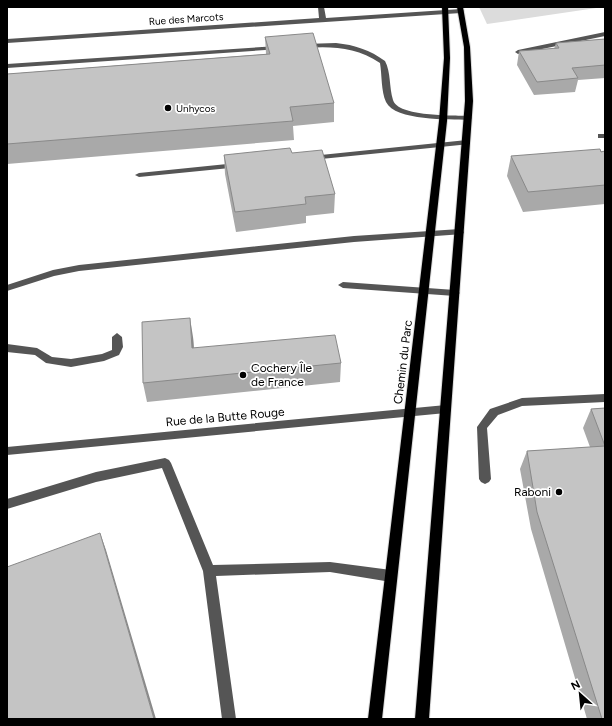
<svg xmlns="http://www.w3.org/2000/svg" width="612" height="726" viewBox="0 0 612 726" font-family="Figtree,sans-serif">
	<rect width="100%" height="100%" fill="#fff"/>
	<path fill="#dcdcdc" d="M 479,7 L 603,7 L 487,24 Z"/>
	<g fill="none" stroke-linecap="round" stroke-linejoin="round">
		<defs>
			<path id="major" d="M 442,7 L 448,7 L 450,58 L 447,121 L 382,719 L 368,719 L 439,121 L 444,58 Z
				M 457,7 L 463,7 L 470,47 L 473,101 L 429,719 L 415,719 L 465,101 L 464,47 Z"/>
		</defs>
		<use href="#major" stroke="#dbdbdb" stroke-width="2"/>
		<path fill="#555" fill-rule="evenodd" d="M 318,7 L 324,7 L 326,18 L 461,9 L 464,11 L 461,13 L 7,43 L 7,39 L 319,18 Z
			M 605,32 L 605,36 L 518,54 L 515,52 L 518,50 Z
			M 336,43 C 355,45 370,50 385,61 C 391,72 389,87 393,100 C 398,117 453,115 468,116 L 472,118 L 468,120 C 450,119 395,121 386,102 C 381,91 382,75 380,63 C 356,47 332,46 304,48 L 301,46 L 304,44 Z
			M 278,46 L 281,48 L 280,49 L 7,68 L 7,64 Z
			M 598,134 L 605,134 L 605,138 L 598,138 Z
			M 467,140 L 470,140 L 470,144 L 311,160 L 307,158 L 311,156 Z
			M 237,163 L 240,163 L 240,167 L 139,177 L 135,175 L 139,173 Z
			M 460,229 L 464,232 L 463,234 L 354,242 L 79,271 L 54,276 L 7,291 L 7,285 L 53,270 L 79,265 L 354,236 Z
			M 343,282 L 455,290 L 460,293 L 455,296 L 343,288 L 338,285 Z
			M 117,333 L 122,337 L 123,347 L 119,355 L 104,361 L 71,367 L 46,363 L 35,355 L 7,352 L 7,344 L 37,348 L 52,357 L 71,359 L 102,354 L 112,350 L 112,337 Z
			M 605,394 L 605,402 L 522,406 L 498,415 L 487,428 L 491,479 L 489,482 L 485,484 L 481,482 L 479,479 L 477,427 L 490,409 L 522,398 Z
			M 446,405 L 450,406 L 451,409 L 450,412 L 446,413 L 7,455 L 7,447 Z
			M 165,458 L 169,460 L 171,463 L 213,565 L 330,562 L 391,570 L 395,572 L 397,576 L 395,580 L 391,582 L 330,572 L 216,576 L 236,719 L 222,719 L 203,571 L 162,468 L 96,482 L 7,509 L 7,499 L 96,472 Z"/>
		<use href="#major" fill="#000" fill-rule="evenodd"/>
	</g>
	<path fill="#a9a9a9" d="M 265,37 L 334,103 L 334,122 L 293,126 L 294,140 L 7,164 L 7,74 L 266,54 Z
		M 605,39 L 605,78 L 578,80 L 575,92 L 534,95 L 517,65 L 519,51 L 554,49 L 556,43 Z
		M 605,151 L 605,204 L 523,212 L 507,176 L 511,156 Z
		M 292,153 L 335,194 L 334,213 L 306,216 L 306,223 L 236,232 L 225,174 L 224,155 Z
		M 193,337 L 194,348 L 341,363 L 340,382 L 147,402 L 143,383 Z
		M 605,408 L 605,719 L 587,719 L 531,529 L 520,469 L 527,451 L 590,447 L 583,428 L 591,409 Z"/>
	<path fill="#898989" d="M 190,318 L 193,337 L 195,367 L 192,348 Z
		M 100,533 L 106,550 L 156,719 L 154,719 Z"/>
	<path fill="#c4c4c4" stroke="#898989" d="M 313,33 L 334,103 L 290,107 L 293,121 L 7,144 L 7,74 L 270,54 L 265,37 Z
		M 605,39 L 605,65 L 572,68 L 578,78 L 537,82 L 519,51 L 559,48 L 556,43 Z
		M 290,148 L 292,153 L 322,150 L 335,194 L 305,197 L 306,204 L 235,212 L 224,155 Z
		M 600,149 L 601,152 L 605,151 L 605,185 L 528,192 L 511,156 Z
		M 190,318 L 192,348 L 335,335 L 341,363 L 143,383 L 142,322 Z
		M 605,408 L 605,446 L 591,409 Z
		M 605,446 L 605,719 L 602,719 L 537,512 L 527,451 Z
		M 100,533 L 154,719 L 7,719 L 7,567 Z"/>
	<g fill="#000" stroke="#fff" stroke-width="1.5">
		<circle cx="168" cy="108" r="4"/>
		<circle cx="243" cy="375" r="4"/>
		<circle cx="559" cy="492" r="4"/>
	</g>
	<g text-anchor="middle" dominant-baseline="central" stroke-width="3.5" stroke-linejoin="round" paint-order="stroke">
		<g font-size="10" fill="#000" stroke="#fff">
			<text transform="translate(186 19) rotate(-4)">Rue des Marcots</text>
		</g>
		<g font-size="10" fill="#000" stroke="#fff" text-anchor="start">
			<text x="176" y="108">Unhycos</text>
		</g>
		<g font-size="12" fill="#000" stroke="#fff">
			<text transform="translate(403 362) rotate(-83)">Chemin du Parc</text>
			<text transform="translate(225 417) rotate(-5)">Rue de la Butte Rouge</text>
		</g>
		<g font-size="12" fill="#000" stroke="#fff" text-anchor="start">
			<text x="251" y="368">Cochery Île<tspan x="251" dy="14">de France</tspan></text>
			<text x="551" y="492" text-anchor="end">Raboni</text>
		</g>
	</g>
	<rect width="612" height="726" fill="none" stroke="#000000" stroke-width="16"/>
	<g transform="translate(580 694) rotate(333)" stroke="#ffffff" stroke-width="3" paint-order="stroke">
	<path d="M0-3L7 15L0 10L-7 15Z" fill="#000000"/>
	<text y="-6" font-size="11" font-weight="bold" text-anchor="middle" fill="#000000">N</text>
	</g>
</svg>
